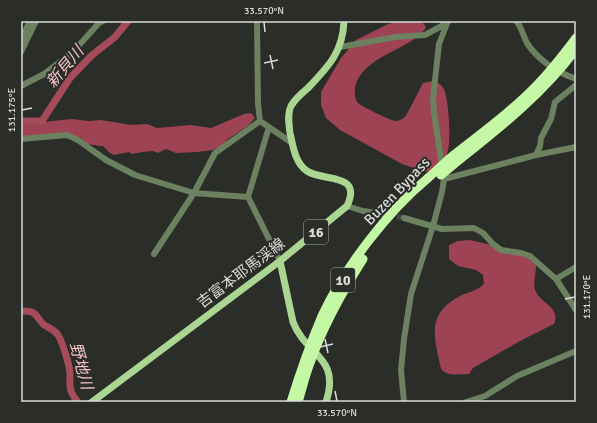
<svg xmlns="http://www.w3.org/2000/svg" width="597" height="423" viewBox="0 0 597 423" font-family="Signika,'Noto Sans JP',sans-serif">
	<rect width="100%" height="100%" fill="#2a2d28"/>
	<path fill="#9d4353" d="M 402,21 C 412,21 423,18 426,28 C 408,51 371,53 357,81 C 354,87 354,97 357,102 C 360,106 390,120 395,121 C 398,121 402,119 404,118 C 408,114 419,90 423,83 C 430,81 437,80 442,86 C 449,93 451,140 448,150 C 447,157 442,164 439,170 L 426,172 L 402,164 L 340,130 L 326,118 L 321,105 L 321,92 L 341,58 L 356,40 L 388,24 Z
		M 251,113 L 255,118 L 249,125 L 228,139 L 221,146 L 213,150 L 197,152 L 176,153 L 166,149 L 158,153 L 153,151 L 142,152 L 132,154 L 129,152 L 114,155 L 110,153 L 103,146 C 96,146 92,144 86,144 L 80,137 L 21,138 L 21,123 L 44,122 L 72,119 L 89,121 L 101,120 L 131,125 L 147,124 L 157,128 L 191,125 L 211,128 L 244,114 Z
		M 470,240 L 521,252 L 534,258 C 535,261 536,264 536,267 C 536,275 532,284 536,292 C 542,304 561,308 554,324 L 520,341 L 473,368 L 469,374 C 459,374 448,377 441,369 C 434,337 426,314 460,296 C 468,292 477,291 484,284 L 483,275 L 476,270 L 458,266 L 449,259 L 449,245 L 458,241 Z"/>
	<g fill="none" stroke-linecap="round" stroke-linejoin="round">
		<path stroke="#a64b5a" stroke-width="7" d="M 21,121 L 42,121 L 70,78 L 91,56 L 115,37 L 128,21
			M 21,311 C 36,310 35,315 43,324 C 48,328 54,329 58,335 C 63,343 69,364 70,373 C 70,387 68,390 78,402"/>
		<path stroke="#444743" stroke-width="6" stroke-dasharray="6 3" stroke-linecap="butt" d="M 388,215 L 404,218"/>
		<path stroke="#6c8160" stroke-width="6" d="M 257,21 L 258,104 L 260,121 L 292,143
			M 516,21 C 522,27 523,36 527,43 C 538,60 557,72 576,79
			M 21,39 L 30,21
			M 340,47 L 395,37 L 425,35 L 447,23
			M 21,52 L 36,21
			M 21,86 L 44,74 L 72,53 L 99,23 L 103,21
			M 269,127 L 248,197 L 280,261
			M 21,139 L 67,135 L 78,140 L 106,160 L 135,175 L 194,193 L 248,197
			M 536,155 L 540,146 L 541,138 L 551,119 L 555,102 L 576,85
			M 444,179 L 536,155 L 576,147
			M 347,206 L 363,211 L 384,214
			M 404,218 L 442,229 L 474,228 L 483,233 L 493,244 L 501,250 L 521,253 L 530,256 L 556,279 L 576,310
			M 154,254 L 194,193 L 215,153 L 260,121
			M 556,279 L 576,267
			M 404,402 L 401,370 L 404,339 L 411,294 L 433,226 L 442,192 L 444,179 L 434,113 L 433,98 L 439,44 L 448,21
			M 466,402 L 485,396 L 517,376 L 576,351"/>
		<path stroke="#abd692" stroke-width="7" d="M 280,261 L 293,322 C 306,356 341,356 326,402
			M 92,402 L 280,261 L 347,206 C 363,172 323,182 307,171 C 295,163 293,146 290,133 C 289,124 287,114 291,106 C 295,99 302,93 308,88 C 328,67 343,52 344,21"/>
		<path stroke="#c4f8a5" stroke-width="9" d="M 449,159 C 479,135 510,113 537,85 C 551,71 564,54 576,38
			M 454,164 C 498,129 542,95 576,49
			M 291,402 C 300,373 310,344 322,316 C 345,267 387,212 428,178
			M 298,402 C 302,389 305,376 310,363 C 323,326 342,292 363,259"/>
		<path stroke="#c4f8a5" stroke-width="9" d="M 441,175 L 454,164
			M 428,178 L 449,159"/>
	</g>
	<path fill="none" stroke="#dadcd9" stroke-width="1.5" d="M 264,22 L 265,32M 270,55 L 273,69M 264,63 L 278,60M 22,110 L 32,108M 565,299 L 575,297M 325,339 L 328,353M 320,347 L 333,344M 335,391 L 337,401"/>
	<g text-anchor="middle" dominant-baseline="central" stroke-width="4" stroke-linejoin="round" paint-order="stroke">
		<g fill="#2a2d28" stroke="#a5a8a4" stroke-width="1">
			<rect x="304" y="220" width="24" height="24" rx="3"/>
			<rect x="331" y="268" width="24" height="24" rx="3"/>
		</g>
		<g font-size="14" font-weight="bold" fill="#dadcd9">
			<text x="316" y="232">16</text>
			<text x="343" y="280">10</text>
		</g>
		<g font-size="15" fill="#dadcd9" stroke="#2a2d28">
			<text transform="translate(397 191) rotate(-46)">Buzen Bypass</text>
			<text transform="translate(241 273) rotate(-37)">吉富本耶馬渓線</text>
		</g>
		<g font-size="16" font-style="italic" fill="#f7c3c8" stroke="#2a2d28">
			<text transform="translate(65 67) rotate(-50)">新貝川</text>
			<text transform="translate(81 366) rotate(75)">野地川</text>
		</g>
	</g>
	<rect width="597" height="423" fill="none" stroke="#2a2d28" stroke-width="44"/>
	<rect x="22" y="22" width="553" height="379" fill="none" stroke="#dadcd9" stroke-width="1.5"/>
	<g font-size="10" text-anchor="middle" fill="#dadcd9">
		<text x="264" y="14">33.570°N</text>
		<text transform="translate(11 110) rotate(-90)" y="4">131.175°E</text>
		<text transform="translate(586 297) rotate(-90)" y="4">131.170°E</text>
		<text x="337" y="416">33.570°N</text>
	</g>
</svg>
